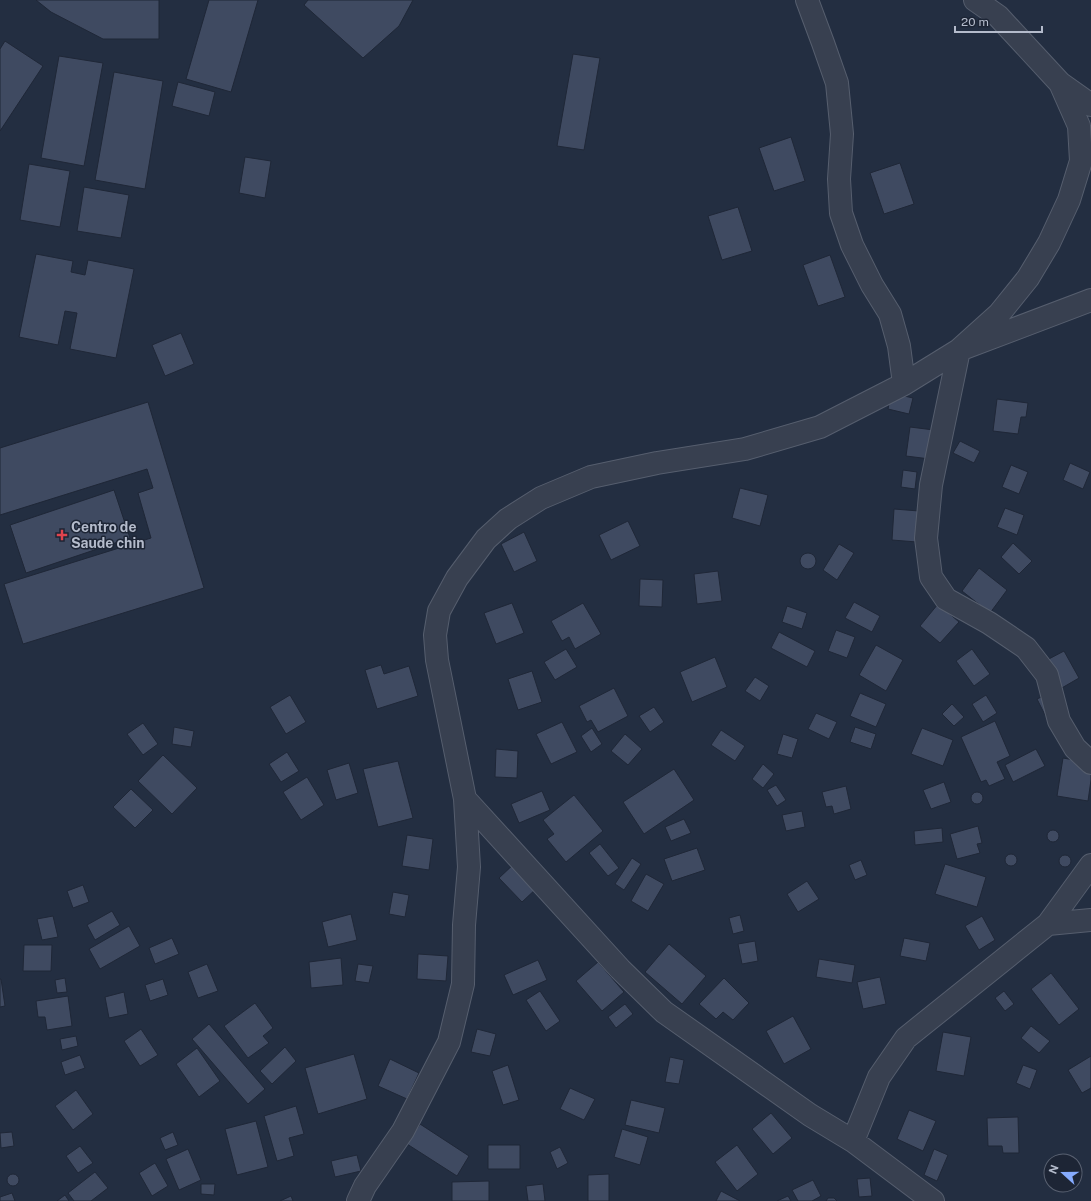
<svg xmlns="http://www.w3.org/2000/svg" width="1091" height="1201" viewBox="0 0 1091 1201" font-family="'Public Sans',sans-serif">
	<rect width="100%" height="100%" fill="#232e41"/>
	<path fill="#3f4a61" stroke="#1f2737" d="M 36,0 L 159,0 L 159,39 L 103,39 L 51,12 Z
		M 209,0 L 258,0 L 231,92 L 186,79 Z
		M 308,0 L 413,0 L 399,26 L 363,58 L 304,5 Z
		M 5,41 L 43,66 L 0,131 L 0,49 Z
		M 573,54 L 600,58 L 584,150 L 557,146 Z
		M 59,56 L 103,63 L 84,166 L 41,158 Z
		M 114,72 L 163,81 L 145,189 L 95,180 Z
		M 178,82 L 215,92 L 209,116 L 172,106 Z
		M 791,137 L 805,181 L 774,191 L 759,148 Z
		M 245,157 L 271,161 L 265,198 L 239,193 Z
		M 900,163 L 914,204 L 884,214 L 870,173 Z
		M 29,164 L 70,171 L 60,227 L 20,220 Z
		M 84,187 L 129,195 L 121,238 L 77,231 Z
		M 738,207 L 752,251 L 722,260 L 708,216 Z
		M 36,254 L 73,261 L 71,272 L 85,275 L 88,260 L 134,269 L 116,358 L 70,349 L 77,313 L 65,311 L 58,345 L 19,337 Z
		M 830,255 L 845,297 L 818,306 L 803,265 Z
		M 181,333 L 194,364 L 165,376 L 152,345 Z
		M 891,393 L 913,398 L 909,414 L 888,409 Z
		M 997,399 L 1028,403 L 1026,417 L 1021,417 L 1018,434 L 993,431 Z
		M 148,402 L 204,588 L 23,644 L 4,584 L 151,538 L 138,493 L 153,488 L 147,469 L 0,515 L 0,448 Z
		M 910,427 L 934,430 L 930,459 L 906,456 Z
		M 960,441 L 980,451 L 974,463 L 953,453 Z
		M 1070,463 L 1090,472 L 1083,489 L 1063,480 Z
		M 1011,465 L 1028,472 L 1019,494 L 1002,487 Z
		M 903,470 L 917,472 L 915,489 L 901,487 Z
		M 740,488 L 768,495 L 760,526 L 732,518 Z
		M 114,490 L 130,538 L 26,573 L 10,525 Z
		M 1005,508 L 1024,515 L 1017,535 L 997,527 Z
		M 894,509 L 919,511 L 917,542 L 892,540 Z
		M 628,521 L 640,546 L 611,560 L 599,535 Z
		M 524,532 L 537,561 L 514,572 L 501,544 Z
		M 1013,543 L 1032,561 L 1019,574 L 1001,557 Z
		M 839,544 L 854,553 L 837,580 L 823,570 Z
		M800 561a8 8 0 1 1 16 0a8 8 0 1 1-16 0Z
		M 979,568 L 1007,590 L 990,613 L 962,591 Z
		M 718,571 L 722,601 L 697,604 L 694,574 Z
		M 640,579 L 663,580 L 662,607 L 639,606 Z
		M 854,602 L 880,616 L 872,632 L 845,618 Z
		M 512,603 L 524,633 L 496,644 L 484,613 Z
		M 583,603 L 601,634 L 575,649 L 569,637 L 562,641 L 551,621 Z
		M 938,604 L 959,622 L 940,643 L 920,626 Z
		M 787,606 L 807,613 L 802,629 L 782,622 Z
		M 836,630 L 855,637 L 847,658 L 828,651 Z
		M 779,632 L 815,651 L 807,667 L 771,648 Z
		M 876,645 L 903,660 L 886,691 L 859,675 Z
		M 566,649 L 577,667 L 555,680 L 544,662 Z
		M 972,649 L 990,674 L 974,686 L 956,661 Z
		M 1064,651 L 1079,678 L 1060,689 L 1045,661 Z
		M 715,657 L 727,687 L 692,702 L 680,672 Z
		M 381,665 L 384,674 L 409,666 L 418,696 L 377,709 L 365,670 Z
		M 532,671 L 542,702 L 518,710 L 508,679 Z
		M 755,677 L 769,686 L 760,701 L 745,691 Z
		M 614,688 L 628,716 L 598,732 L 591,720 L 587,722 L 579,706 Z
		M 1052,692 L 1060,708 L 1045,715 L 1037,699 Z
		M 860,693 L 886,704 L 876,727 L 850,716 Z
		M 290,695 L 306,722 L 286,734 L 270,707 Z
		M 986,695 L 997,713 L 983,722 L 972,704 Z
		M 952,704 L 964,717 L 954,726 L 942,714 Z
		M 654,707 L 664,722 L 650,732 L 639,716 Z
		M 816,713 L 837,722 L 829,739 L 808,729 Z
		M 995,721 L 1010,756 L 997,762 L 1005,779 L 989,786 L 986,780 L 981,782 L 961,737 Z
		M 562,722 L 577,752 L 551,764 L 536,734 Z
		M 143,723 L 158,744 L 143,755 L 127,734 Z
		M 174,727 L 194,731 L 191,747 L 172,744 Z
		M 855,727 L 876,734 L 871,749 L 850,742 Z
		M 592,728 L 602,744 L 591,752 L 581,736 Z
		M 922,728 L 953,740 L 943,766 L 911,754 Z
		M 721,730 L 745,746 L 735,761 L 711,745 Z
		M 625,734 L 642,749 L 628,765 L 611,751 Z
		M 783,734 L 798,739 L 792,758 L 777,754 Z
		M 496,749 L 518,751 L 517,778 L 495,777 Z
		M 1036,749 L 1045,766 L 1013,782 L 1005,765 Z
		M 287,752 L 299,771 L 281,782 L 269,764 Z
		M 163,755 L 197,788 L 172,814 L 138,781 Z
		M 1063,758 L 1091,763 L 1091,780 L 1088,801 L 1057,796 Z
		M 398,761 L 413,818 L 378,827 L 363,769 Z
		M 349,763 L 358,793 L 336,800 L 327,770 Z
		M 763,764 L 774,774 L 763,788 L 752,779 Z
		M 674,769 L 694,800 L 644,834 L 623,802 Z
		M 307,777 L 324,805 L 301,820 L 283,792 Z
		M 944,782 L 951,802 L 931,809 L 923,790 Z
		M 776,785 L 786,800 L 777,806 L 767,790 Z
		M 846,786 L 851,809 L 834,814 L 832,806 L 826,807 L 822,792 Z
		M 131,789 L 153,810 L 135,828 L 113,807 Z
		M 542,791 L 550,810 L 519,823 L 511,804 Z
		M971 798a6 6 0 1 1 12 0a6 6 0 1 1-12 0Z
		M 574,795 L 603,831 L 566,862 L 547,839 L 554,834 L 543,820 Z
		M 802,811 L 805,827 L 786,831 L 782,815 Z
		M 684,819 L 691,833 L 671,841 L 665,827 Z
		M 978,826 L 982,843 L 977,844 L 980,853 L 957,859 L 950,834 Z
		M 942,828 L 943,842 L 915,845 L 914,831 Z
		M1047 836a6 6 0 1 1 12 0a6 6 0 1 1-12 0Z
		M 407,835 L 433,839 L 429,870 L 402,866 Z
		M 600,844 L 619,868 L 608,876 L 589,853 Z
		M 697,848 L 705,870 L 672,881 L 664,859 Z
		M1005 860a6 6 0 1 1 12 0a6 6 0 1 1-12 0Z
		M1059 861a6 6 0 1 1 12 0a6 6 0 1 1-12 0Z
		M 632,858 L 641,864 L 624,890 L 615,884 Z
		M 861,860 L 867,875 L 855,880 L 849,865 Z
		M 516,862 L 538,887 L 522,902 L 499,878 Z
		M 945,864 L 986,877 L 977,907 L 935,894 Z
		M 646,874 L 664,884 L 648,911 L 631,901 Z
		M 807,881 L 819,899 L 798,912 L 787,894 Z
		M 83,885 L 89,902 L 73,908 L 67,891 Z
		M 393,892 L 409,895 L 405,917 L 389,914 Z
		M 112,911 L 120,925 L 95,940 L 87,925 Z
		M 351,914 L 357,940 L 328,947 L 322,922 Z
		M 740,915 L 744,931 L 733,934 L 729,918 Z
		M 53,916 L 58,937 L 42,940 L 37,919 Z
		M 982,916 L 995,940 L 979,950 L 965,926 Z
		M 129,926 L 140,946 L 100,969 L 89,949 Z
		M 172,938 L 179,954 L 155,964 L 149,948 Z
		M 904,938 L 930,943 L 926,961 L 900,956 Z
		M 755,941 L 758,961 L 742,964 L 738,944 Z
		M 669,944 L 706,976 L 682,1004 L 645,972 Z
		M 24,945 L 52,945 L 51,971 L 23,971 Z
		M 418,954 L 448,956 L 446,981 L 417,979 Z
		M 341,958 L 343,985 L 311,988 L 309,962 Z
		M 819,959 L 855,965 L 852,983 L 816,977 Z
		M 538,960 L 547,980 L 513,995 L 504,975 Z
		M 598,962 L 624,992 L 602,1011 L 576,981 Z
		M 207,964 L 218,991 L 198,998 L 188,972 Z
		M 358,964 L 373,966 L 369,983 L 355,981 Z
		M 1051,973 L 1079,1009 L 1059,1025 L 1031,989 Z
		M 880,977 L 886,1004 L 863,1009 L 857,982 Z
		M 65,978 L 67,992 L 57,993 L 55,980 Z
		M 724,978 L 749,1003 L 733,1020 L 723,1012 L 716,1019 L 699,1004 Z
		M 0,979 L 1,979 L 5,1006 L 0,1007 Z
		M 163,979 L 168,995 L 150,1001 L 145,985 Z
		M 540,991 L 560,1021 L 546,1031 L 526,1000 Z
		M 1004,991 L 1014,1004 L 1005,1011 L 995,998 Z
		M 124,992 L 128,1014 L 109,1018 L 105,997 Z
		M 68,996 L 72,1026 L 47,1030 L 45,1017 L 38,1017 L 36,1001 Z
		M 255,1003 L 273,1028 L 263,1036 L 269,1043 L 248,1058 L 224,1026 Z
		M 625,1004 L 633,1014 L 616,1028 L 608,1017 Z
		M 793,1016 L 811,1049 L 784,1064 L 766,1031 Z
		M 209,1024 L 265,1089 L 248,1104 L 192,1039 Z
		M 1031,1026 L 1050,1041 L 1039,1053 L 1021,1038 Z
		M 141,1029 L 158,1055 L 140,1066 L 124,1041 Z
		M 477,1029 L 496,1034 L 490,1056 L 471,1052 Z
		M 943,1032 L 971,1037 L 964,1076 L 936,1071 Z
		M 76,1036 L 78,1046 L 62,1050 L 60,1039 Z
		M 285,1047 L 296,1061 L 272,1084 L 260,1071 Z
		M 197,1048 L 220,1081 L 199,1097 L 176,1064 Z
		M 354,1054 L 367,1099 L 318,1114 L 305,1068 Z
		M 80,1055 L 85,1068 L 65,1075 L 61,1062 Z
		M 1091,1056 L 1091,1088 L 1082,1093 L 1068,1070 Z
		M 670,1057 L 684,1060 L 679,1084 L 665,1082 Z
		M 390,1059 L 419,1073 L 407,1099 L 378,1086 Z
		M 508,1065 L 519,1100 L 503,1105 L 492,1071 Z
		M 1023,1065 L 1037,1070 L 1030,1089 L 1016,1083 Z
		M 570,1088 L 595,1099 L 584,1120 L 560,1109 Z
		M 76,1090 L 93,1114 L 73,1130 L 55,1106 Z
		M 631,1100 L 665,1108 L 659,1133 L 625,1125 Z
		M 296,1106 L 304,1134 L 289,1138 L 294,1156 L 277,1161 L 264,1116 Z
		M 909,1110 L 936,1121 L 923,1151 L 897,1139 Z
		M 771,1113 L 792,1138 L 773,1154 L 752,1129 Z
		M 1018,1117 L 1019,1153 L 1003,1153 L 1002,1146 L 988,1146 L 987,1118 Z
		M 256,1121 L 268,1167 L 237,1175 L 225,1129 Z
		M 420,1124 L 469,1156 L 457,1176 L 407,1144 Z
		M 622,1129 L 648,1137 L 640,1165 L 614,1157 Z
		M 12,1132 L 14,1146 L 1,1148 L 0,1133 Z
		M 173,1132 L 178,1145 L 165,1150 L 160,1138 Z
		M 488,1145 L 520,1145 L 520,1169 L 488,1169 Z
		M 737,1145 L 758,1174 L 737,1191 L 715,1162 Z
		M 80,1146 L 93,1163 L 78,1173 L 66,1156 Z
		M 560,1147 L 568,1163 L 557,1169 L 550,1152 Z
		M 188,1149 L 201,1180 L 179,1190 L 166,1159 Z
		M 934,1149 L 948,1155 L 937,1181 L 924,1175 Z
		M 357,1155 L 361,1171 L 335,1177 L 331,1161 Z
		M 155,1163 L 168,1186 L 152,1196 L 139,1173 Z
		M 95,1172 L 108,1188 L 91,1201 L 74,1201 L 68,1193 Z
		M7 1180a6 6 0 1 1 12 0a6 6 0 1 1-12 0Z
		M 609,1174 L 609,1201 L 588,1201 L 588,1175 Z
		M 870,1178 L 872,1196 L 859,1197 L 857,1179 Z
		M 813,1180 L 821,1196 L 812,1201 L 798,1201 L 792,1190 Z
		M 489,1181 L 489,1201 L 452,1201 L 452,1182 Z
		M 201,1184 L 215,1184 L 214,1195 L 201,1194 Z
		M 543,1184 L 545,1201 L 528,1201 L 526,1186 Z
		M 721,1191 L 740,1201 L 716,1201 Z
		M 12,1193 L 15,1201 L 0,1201 L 0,1197 Z
		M 65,1195 L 69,1201 L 57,1201 Z
		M 291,1196 L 293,1201 L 280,1201 Z
		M 788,1196 L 791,1201 L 777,1201 Z
		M 828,1198 L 834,1198 L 837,1201 L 826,1201 Z"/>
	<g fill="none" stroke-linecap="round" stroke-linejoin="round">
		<defs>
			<path id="minor" d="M 807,0 L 823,43 L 837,83 L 842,134 L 839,179 L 841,213 L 852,245 L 872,285 L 890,314 L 899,346 L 904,384
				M 975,0 L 998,16 L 1060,83 L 1091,105
				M 1060,83 L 1079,126 L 1081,161 L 1069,200 L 1049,243 L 1028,278 L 999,314 L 959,350 L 931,485 L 926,538 L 931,577 L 946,599 L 989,623 L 1026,648 L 1047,675 L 1059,721 L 1075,748 L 1091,763
				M 1048,924 L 1091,920
				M 853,1141 L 879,1077 L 906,1038 L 1048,924 L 1091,865
				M 358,1201 L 365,1186 L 403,1131 L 449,1042 L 463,984 L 464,925 L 469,867 L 465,799
				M 933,1201 L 853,1141 L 810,1115 L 664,1012 L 620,969 L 465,799 L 437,660 L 435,635 L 439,611 L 457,578 L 486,539 L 508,519 L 541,498 L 591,477 L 657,463 L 745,449 L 820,427 L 904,384 L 959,350 L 1091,300"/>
		</defs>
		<use href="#minor" stroke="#565e6e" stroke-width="24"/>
		<use href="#minor" stroke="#384050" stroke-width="22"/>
	</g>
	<path fill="#e0444e" stroke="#1d2535" stroke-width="1.5" d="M60 529h4v4h4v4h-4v4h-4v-4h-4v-4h4z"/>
	<g text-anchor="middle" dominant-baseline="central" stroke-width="3" stroke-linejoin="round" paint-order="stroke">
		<g font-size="14" font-weight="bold" fill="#b4bbcb" stroke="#1d2535" text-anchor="start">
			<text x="71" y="527">Centro de<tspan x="71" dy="16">Saude chin</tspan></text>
		</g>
	</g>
	<g transform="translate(1063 1173) rotate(291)"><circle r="19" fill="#1d2535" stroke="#596171"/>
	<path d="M0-3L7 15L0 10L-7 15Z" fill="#86abfe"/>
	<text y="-6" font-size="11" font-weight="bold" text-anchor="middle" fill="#b4bbcb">N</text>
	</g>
	<path d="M955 26v6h87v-6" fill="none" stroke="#b4bbcb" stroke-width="2"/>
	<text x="961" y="26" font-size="12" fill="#b4bbcb" stroke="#1d2535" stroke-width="3" paint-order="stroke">20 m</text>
</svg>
